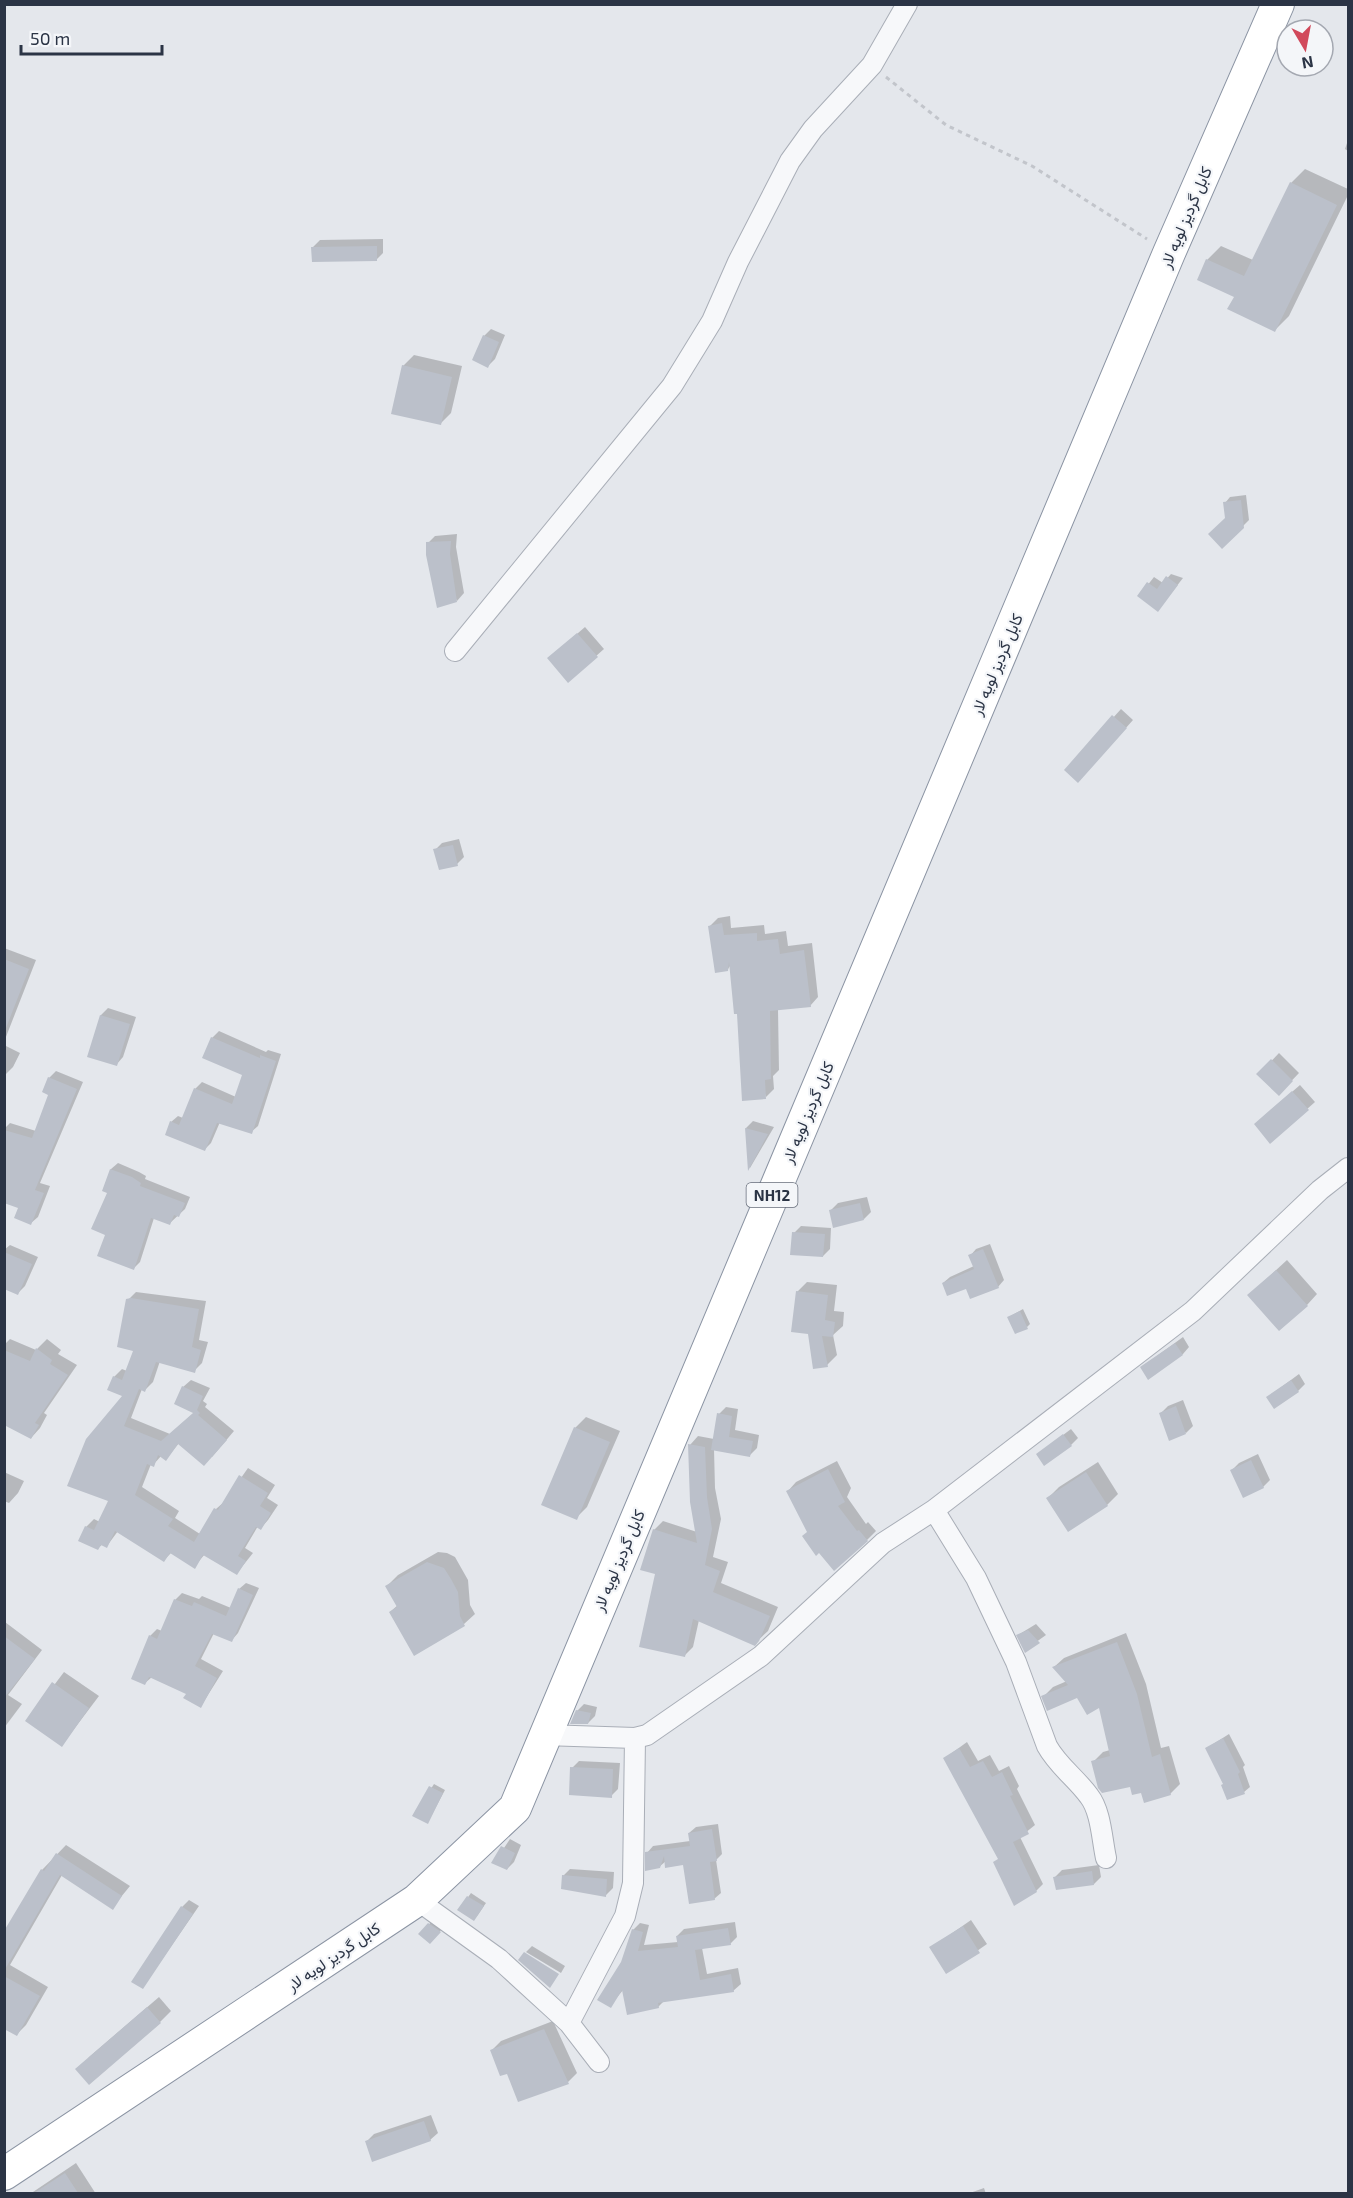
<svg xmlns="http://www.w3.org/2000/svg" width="1353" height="2198" viewBox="0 0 1353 2198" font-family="'Exo 2',Vazirmatn,sans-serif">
	<rect width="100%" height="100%" fill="#e4e7ec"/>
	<path fill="#0003" d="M 1348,140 L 1348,151 L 1345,149 Z
		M 1305,169 L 1348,189 L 1348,195 L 1289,316 L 1275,330 L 1236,296 L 1207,260 L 1221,246 L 1253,260 L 1291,183 Z
		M 383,239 L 383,253 L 376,260 L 313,247 L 320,240 Z
		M 491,329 L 505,335 L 495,359 L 488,366 L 484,336 Z
		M 414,355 L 462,366 L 451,413 L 440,424 L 403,366 Z
		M 1246,495 L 1249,520 L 1222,547 L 1226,519 L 1225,503 L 1230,497 Z
		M 457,534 L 456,547 L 464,593 L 457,601 L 428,543 L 435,536 Z
		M 1171,574 L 1183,578 L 1158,610 L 1139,596 L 1154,577 L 1163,583 Z
		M 585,627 L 604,649 L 569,680 L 556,652 Z
		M 1121,709 L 1133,720 L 1085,774 L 1066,770 Z
		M 459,839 L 464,857 L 457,864 L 435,850 L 442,843 Z
		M 730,916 L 731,928 L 764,925 L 765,934 L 786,931 L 788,946 L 812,943 L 818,997 L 810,1006 L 778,1009 L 779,1070 L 773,1076 L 774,1089 L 766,1097 L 738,1012 L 730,966 L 728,969 L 710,926 L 718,918 Z
		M 4,948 L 36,960 L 4,1042 Z
		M 108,1008 L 136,1017 L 123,1057 L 116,1065 L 89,1056 L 101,1015 Z
		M 219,1031 L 266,1052 L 268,1050 L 281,1054 L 258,1126 L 251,1132 L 220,1122 L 211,1143 L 205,1149 L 171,1122 L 178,1116 L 183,1118 L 195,1089 L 202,1082 L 236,1097 L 244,1074 L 212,1038 Z
		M 4,1045 L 20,1053 L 13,1067 L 5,1075 Z
		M 1279,1053 L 1299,1073 L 1279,1094 L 1259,1074 Z
		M 56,1071 L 83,1082 L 40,1183 L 50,1186 L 38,1217 L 31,1223 L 20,1207 L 4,1154 L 4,1129 L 10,1123 L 36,1131 L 50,1094 L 49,1078 Z
		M 1300,1085 L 1315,1102 L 1270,1142 L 1263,1117 Z
		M 753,1121 L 774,1127 L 750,1168 L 746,1128 Z
		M 118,1163 L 139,1172 L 146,1176 L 145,1179 L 190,1197 L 185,1209 L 170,1223 L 154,1218 L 140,1262 L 134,1268 L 107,1234 L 109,1192 L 103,1190 L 111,1169 Z
		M 867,1197 L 871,1212 L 864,1219 L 831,1210 L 838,1203 Z
		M 801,1226 L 831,1228 L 830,1249 L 823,1256 L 794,1233 Z
		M 990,1244 L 1004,1280 L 998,1287 L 943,1283 L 950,1277 L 974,1266 L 970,1256 L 976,1249 Z
		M 10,1245 L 38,1257 L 25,1286 L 18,1293 L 4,1287 L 4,1250 Z
		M 1287,1260 L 1317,1294 L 1307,1305 L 1249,1295 Z
		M 807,1282 L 837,1285 L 834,1311 L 844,1312 L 843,1326 L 833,1335 L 837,1355 L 827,1365 L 809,1333 L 797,1292 Z
		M 136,1292 L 206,1301 L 199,1340 L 208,1342 L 202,1363 L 194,1371 L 160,1361 L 153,1382 L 145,1390 L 142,1389 L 131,1418 L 170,1434 L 195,1412 L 183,1387 L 191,1380 L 210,1388 L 203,1401 L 207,1404 L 205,1407 L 234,1431 L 212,1457 L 179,1443 L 166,1459 L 162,1455 L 153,1465 L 151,1464 L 142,1487 L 179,1511 L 175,1518 L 200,1534 L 216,1509 L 224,1502 L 248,1468 L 275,1485 L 267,1498 L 278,1505 L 268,1520 L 261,1528 L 258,1526 L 245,1548 L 253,1553 L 237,1573 L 205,1554 L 194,1567 L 171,1553 L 164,1560 L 118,1531 L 107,1546 L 103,1544 L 98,1548 L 86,1527 L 94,1519 L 100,1522 L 110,1500 L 125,1395 L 114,1377 L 122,1369 L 127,1371 L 135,1350 L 128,1300 Z
		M 1023,1309 L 1030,1324 L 1027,1327 L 1009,1317 Z
		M 1183,1337 L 1189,1347 L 1183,1354 L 1142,1367 Z
		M 10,1339 L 36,1350 L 47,1339 L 61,1350 L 58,1354 L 77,1365 L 44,1413 L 47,1415 L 40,1428 L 31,1438 L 4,1424 L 4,1345 Z
		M 1299,1374 L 1305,1384 L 1298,1391 L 1268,1397 Z
		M 1183,1400 L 1193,1426 L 1186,1433 L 1161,1413 L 1168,1406 Z
		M 726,1407 L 738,1409 L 735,1430 L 759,1435 L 757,1448 L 750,1455 L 714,1449 L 715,1488 L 721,1519 L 713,1557 L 728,1562 L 721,1583 L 778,1607 L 768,1631 L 754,1644 L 699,1620 L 693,1647 L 684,1656 L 657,1573 L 654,1530 L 663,1521 L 697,1532 L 690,1445 L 698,1436 L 714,1439 L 719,1414 Z
		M 586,1417 L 620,1431 L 587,1507 L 576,1518 L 575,1428 Z
		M 1071,1429 L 1078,1438 L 1071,1445 L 1038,1454 Z
		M 1258,1454 L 1270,1480 L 1263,1487 L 1232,1470 L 1239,1463 Z
		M 837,1461 L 851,1488 L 847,1497 L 866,1524 L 868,1522 L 876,1531 L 867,1540 L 808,1531 L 788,1491 L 796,1482 Z
		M 1098,1462 L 1118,1494 L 1107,1505 L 1048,1498 L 1059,1487 Z
		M 4,1472 L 24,1481 L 18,1493 L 9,1503 L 4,1501 Z
		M 438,1552 L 447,1553 L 455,1557 L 468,1580 L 470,1605 L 475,1614 L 464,1624 L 390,1612 L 398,1605 L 387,1586 L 398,1575 Z
		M 246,1583 L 259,1588 L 238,1633 L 232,1640 L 214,1633 L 201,1659 L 223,1671 L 201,1706 L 188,1693 L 152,1677 L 145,1683 L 150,1636 L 157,1629 L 162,1631 L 175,1600 L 182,1593 L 199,1599 L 202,1596 L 231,1608 L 239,1589 Z
		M 5,1622 L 42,1650 L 8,1695 L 22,1704 L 4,1728 Z
		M 1036,1624 L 1046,1635 L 1025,1650 L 1018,1635 Z
		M 1126,1633 L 1146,1684 L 1161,1748 L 1169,1746 L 1180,1784 L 1170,1794 L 1142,1791 L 1093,1762 L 1103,1752 L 1110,1750 L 1100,1706 L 1078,1696 L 1043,1697 L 1053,1687 L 1067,1681 L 1054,1667 L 1064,1658 Z
		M 64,1672 L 99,1696 L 62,1745 L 27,1721 Z
		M 584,1704 L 597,1707 L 595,1716 L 588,1723 L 577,1711 Z
		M 1229,1734 L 1245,1765 L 1243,1767 L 1250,1787 L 1244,1792 L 1225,1783 L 1207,1748 Z
		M 967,1742 L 978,1761 L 990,1755 L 999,1771 L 1009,1766 L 1019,1786 L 1017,1789 L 1035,1825 L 1020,1837 L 1043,1884 L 1036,1891 L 999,1858 L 945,1758 Z
		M 579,1761 L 620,1763 L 618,1789 L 611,1796 L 572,1768 Z
		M 434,1784 L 445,1790 L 428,1822 L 414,1815 Z
		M 718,1824 L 722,1854 L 716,1860 L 721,1893 L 714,1899 L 684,1863 L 666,1861 L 659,1867 L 647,1853 L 653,1846 L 690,1841 L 689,1833 L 696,1827 Z
		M 510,1839 L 521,1845 L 514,1862 L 507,1869 L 494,1863 Z
		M 66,1845 L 130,1886 L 112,1908 L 62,1875 L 10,1965 L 48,1987 L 26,2025 L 17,2034 L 4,2027 L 4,1934 L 42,1870 Z
		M 1099,1865 L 1101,1877 L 1094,1884 L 1055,1877 L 1062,1870 Z
		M 570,1869 L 614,1872 L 613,1888 L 606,1895 L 563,1876 Z
		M 471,1893 L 486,1903 L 477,1916 L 459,1910 Z
		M 189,1900 L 199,1906 L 143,1987 L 182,1907 Z
		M 971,1920 L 987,1944 L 947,1972 L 931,1948 Z
		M 432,1921 L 443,1928 L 430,1942 L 420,1934 Z
		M 735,1922 L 737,1937 L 730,1944 L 702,1948 L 707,1974 L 738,1968 L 741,1984 L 733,1991 L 665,2000 L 658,2007 L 623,1990 L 610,2006 L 633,1930 L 640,1923 L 649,1925 L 644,1945 L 678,1942 L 677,1936 L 684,1929 Z
		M 532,1946 L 565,1966 L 561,1973 L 526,1952 Z
		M 159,1997 L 171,2011 L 160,2022 L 88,2058 Z
		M 553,2021 L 577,2073 L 568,2082 L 508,2072 L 492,2050 L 501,2041 Z
		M 431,2115 L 438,2133 L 430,2140 L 367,2141 L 374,2134 Z
		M 76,2163 L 96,2194 L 30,2194 Z
		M 984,2188 L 986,2194 L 967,2194 Z"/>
	<path fill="#bbc0ca" d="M 1290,182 L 1337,205 L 1275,332 L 1227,309 L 1234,297 L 1197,280 L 1206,259 L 1244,276 Z
		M 377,246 L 377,261 L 312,262 L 311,247 Z
		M 483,335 L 499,342 L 488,368 L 472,360 Z
		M 402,365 L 452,377 L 441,425 L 391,414 Z
		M 1241,500 L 1244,528 L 1222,549 L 1208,534 L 1225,518 L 1223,502 Z
		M 451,541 L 450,554 L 457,602 L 437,608 L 426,555 L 426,542 Z
		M 1166,576 L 1178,585 L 1158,612 L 1137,596 L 1147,582 L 1157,589 Z
		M 577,633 L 598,657 L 568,683 L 547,658 Z
		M 1112,715 L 1127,728 L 1078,783 L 1064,770 Z
		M 453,845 L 458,866 L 439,870 L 433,849 Z
		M 722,923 L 724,935 L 757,933 L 757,941 L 778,939 L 780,954 L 804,950 L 811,1007 L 770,1011 L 771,1079 L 765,1080 L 766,1099 L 742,1101 L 737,1014 L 734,1014 L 729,962 L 728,971 L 715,973 L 708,926 Z
		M 4,959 L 29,969 L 6,1028 L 4,1028 Z
		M 100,1015 L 130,1024 L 117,1066 L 87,1057 Z
		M 211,1037 L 260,1058 L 260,1055 L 276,1061 L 252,1134 L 217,1123 L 205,1151 L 165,1135 L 170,1121 L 179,1125 L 194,1088 L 232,1104 L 242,1075 L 202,1058 Z
		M 1271,1059 L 1293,1081 L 1279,1096 L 1256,1074 Z
		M 48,1077 L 77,1089 L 35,1190 L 44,1193 L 31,1225 L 14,1218 L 18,1208 L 4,1203 L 4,1130 L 32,1138 L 48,1095 L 42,1092 Z
		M 1292,1091 L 1309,1110 L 1270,1144 L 1254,1124 Z
		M 745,1128 L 768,1134 L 748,1171 Z
		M 110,1169 L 132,1177 L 141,1183 L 140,1186 L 185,1203 L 179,1217 L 174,1215 L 170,1225 L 151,1218 L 134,1270 L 97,1256 L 105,1235 L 91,1229 L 107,1193 L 102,1191 Z
		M 860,1203 L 864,1220 L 833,1228 L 829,1210 Z
		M 792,1232 L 825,1234 L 823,1257 L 790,1255 Z
		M 983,1249 L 999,1288 L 970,1299 L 966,1289 L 947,1296 L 942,1283 L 974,1269 L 968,1255 Z
		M 4,1252 L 32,1264 L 18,1295 L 4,1289 Z
		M 1276,1270 L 1308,1306 L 1279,1331 L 1247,1295 Z
		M 796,1291 L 828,1295 L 825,1320 L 835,1322 L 833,1337 L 822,1336 L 828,1367 L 813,1369 L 808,1334 L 791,1332 Z
		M 131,1298 L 199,1309 L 192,1347 L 201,1350 L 195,1373 L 156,1362 L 145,1392 L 139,1389 L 124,1426 L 161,1441 L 193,1413 L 174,1404 L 182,1386 L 203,1396 L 197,1410 L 200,1413 L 198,1415 L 227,1440 L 204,1466 L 178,1444 L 166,1461 L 158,1455 L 154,1467 L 147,1464 L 135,1495 L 173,1519 L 168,1526 L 194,1542 L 214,1508 L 218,1510 L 239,1475 L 268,1493 L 260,1506 L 271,1513 L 261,1530 L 256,1527 L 238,1556 L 246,1561 L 237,1575 L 203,1555 L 195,1569 L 170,1553 L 164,1562 L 115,1531 L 107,1548 L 101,1545 L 98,1550 L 78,1541 L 85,1526 L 94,1530 L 108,1501 L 67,1486 L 86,1439 L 122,1396 L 107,1390 L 113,1376 L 122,1380 L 133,1351 L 117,1347 L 126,1299 Z
		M 1020,1311 L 1028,1329 L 1015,1334 L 1007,1317 Z
		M 1175,1343 L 1183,1355 L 1148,1380 L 1140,1367 Z
		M 36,1348 L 52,1360 L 50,1364 L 68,1375 L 35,1423 L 39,1425 L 31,1439 L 4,1425 L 4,1350 L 30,1361 Z
		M 1291,1380 L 1299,1392 L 1274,1409 L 1266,1397 Z
		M 1176,1406 L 1186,1434 L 1169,1441 L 1159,1413 Z
		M 717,1413 L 732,1416 L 729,1437 L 753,1441 L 750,1457 L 711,1450 Z
		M 574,1427 L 610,1442 L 577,1520 L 541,1505 Z
		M 1063,1434 L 1072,1446 L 1044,1466 L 1036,1454 Z
		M 688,1444 L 705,1447 L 707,1497 L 712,1529 L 705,1565 L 720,1571 L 713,1592 L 770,1616 L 759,1641 L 755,1646 L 693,1619 L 685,1657 L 639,1647 L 655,1574 L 640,1570 L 653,1529 L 697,1543 L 690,1502 Z
		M 1251,1460 L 1264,1488 L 1243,1498 L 1230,1470 Z
		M 828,1469 L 845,1502 L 838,1506 L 857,1531 L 859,1530 L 868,1541 L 834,1571 L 819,1553 L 816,1556 L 802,1536 L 807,1532 L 786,1491 Z
		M 1086,1472 L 1108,1506 L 1068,1532 L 1046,1498 Z
		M 427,1562 L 444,1568 L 451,1579 L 458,1592 L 460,1616 L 465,1626 L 414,1656 L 389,1612 L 397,1607 L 385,1586 Z
		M 238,1588 L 253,1595 L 232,1642 L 212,1634 L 195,1666 L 217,1678 L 201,1708 L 183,1698 L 186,1694 L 149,1677 L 145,1685 L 131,1679 L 149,1635 L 157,1639 L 174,1599 L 192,1606 L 194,1602 L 226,1616 Z
		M 1028,1630 L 1040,1643 L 1025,1653 L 1016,1635 Z
		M 4,1636 L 35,1659 L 4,1698 Z
		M 1117,1642 L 1137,1694 L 1152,1757 L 1160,1754 L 1171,1795 L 1144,1803 L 1141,1793 L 1132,1795 L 1130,1787 L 1102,1793 L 1098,1788 L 1091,1761 L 1110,1756 L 1099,1708 L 1087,1715 L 1077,1698 L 1047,1711 L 1041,1696 L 1068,1685 L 1052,1667 Z
		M 52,1682 L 89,1708 L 62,1747 L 25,1721 Z
		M 576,1710 L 591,1713 L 588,1724 L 570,1724 Z
		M 1223,1738 L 1240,1772 L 1238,1774 L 1245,1794 L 1227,1800 L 1221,1785 L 1223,1784 L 1205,1748 Z
		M 959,1748 L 970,1767 L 983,1761 L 992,1777 L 1002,1772 L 1013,1795 L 1010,1796 L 1029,1834 L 1013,1842 L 1037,1892 L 1014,1906 L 993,1862 L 998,1859 L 943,1758 Z
		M 570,1767 L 613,1769 L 612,1798 L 569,1795 Z
		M 429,1786 L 443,1793 L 428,1824 L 412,1816 Z
		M 712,1829 L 717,1861 L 710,1862 L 715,1900 L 689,1904 L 683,1865 L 665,1868 L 664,1856 L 660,1868 L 645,1871 L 645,1852 L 690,1846 L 688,1833 Z
		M 501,1846 L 515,1853 L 507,1870 L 491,1863 Z
		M 56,1853 L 122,1896 L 113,1910 L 60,1875 L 4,1971 L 4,1931 L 41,1869 L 44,1871 Z
		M 1092,1871 L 1094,1885 L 1056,1890 L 1053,1877 Z
		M 562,1875 L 607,1879 L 606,1897 L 561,1889 Z
		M 467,1896 L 484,1906 L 474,1921 L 457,1910 Z
		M 181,1906 L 193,1914 L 143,1989 L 131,1982 Z
		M 428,1923 L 441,1932 L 430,1944 L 418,1934 Z
		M 963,1926 L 980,1953 L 946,1974 L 929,1947 Z
		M 728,1928 L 731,1945 L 695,1950 L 700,1980 L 731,1974 L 734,1992 L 658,2003 L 659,2008 L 627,2015 L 622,1990 L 611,2008 L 597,2000 L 621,1962 L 632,1929 L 643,1932 L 638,1951 L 678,1947 L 676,1936 Z
		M 524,1952 L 559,1974 L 550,1988 L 518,1960 Z
		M 4,1976 L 40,1996 L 17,2036 L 4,2029 Z
		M 147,2007 L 161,2023 L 89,2085 L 75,2069 Z
		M 544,2029 L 569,2084 L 518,2102 L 507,2074 L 500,2076 L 490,2050 Z
		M 424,2121 L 431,2141 L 372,2162 L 365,2141 Z
		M 65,2173 L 78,2193 L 34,2193 Z"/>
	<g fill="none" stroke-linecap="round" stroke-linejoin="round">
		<defs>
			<path id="minor" d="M 455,651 L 672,386 L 712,321 L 738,262 L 790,161 L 813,129 L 872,65 L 907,4
				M 934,1510 L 976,1578 L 1016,1662 L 1047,1746 C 1058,1766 1076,1778 1089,1796 C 1101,1811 1102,1840 1106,1858
				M 544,1735 L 635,1738 L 647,1735 L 761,1656 L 883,1543 L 934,1510 L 1193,1311 L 1320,1190 L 1348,1168
				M 417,1900 L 499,1959 L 569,2023 L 599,2062
				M 569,2023 L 625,1916 L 633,1883 L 635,1738"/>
			<path id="trunk" d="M 4,2174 L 417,1900 L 515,1808 L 1169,253 L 1278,4"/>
		</defs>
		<use href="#minor" stroke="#a9aeb7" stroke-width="22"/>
		<use href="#trunk" stroke="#8b94a3" stroke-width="34"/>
		<path stroke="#c2c5cb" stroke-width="3" stroke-dasharray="4.5 4.5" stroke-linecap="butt" d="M 886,77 L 946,125 L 1032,166 L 1147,239"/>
		<use href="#minor" stroke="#f7f8fa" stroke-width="20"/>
		<use href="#trunk" stroke="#fff" stroke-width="32"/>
	</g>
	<g text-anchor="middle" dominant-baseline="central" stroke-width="4.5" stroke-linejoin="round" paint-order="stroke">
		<rect fill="#f4f6f9" stroke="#676e7b" stroke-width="1.5" x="746.5" y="1183" width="51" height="24" rx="4.5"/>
		<g font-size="15" font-weight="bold" fill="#2b3445">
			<text x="772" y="1195">NH12</text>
		</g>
		<g font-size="16" fill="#2b3445" stroke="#f4f6f9">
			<text transform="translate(1185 217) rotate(-67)">کابل گردیز لویه لار</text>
			<text transform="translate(996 664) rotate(-67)">کابل گردیز لویه لار</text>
			<text transform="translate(807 1112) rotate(-67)">کابل گردیز لویه لار</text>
			<text transform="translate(618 1560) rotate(-67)">کابل گردیز لویه لار</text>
			<text transform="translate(333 1956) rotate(-34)">کابل گردیز لویه لار</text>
		</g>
	</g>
	<rect width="1353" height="2198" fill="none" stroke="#2b3445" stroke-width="12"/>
	<g transform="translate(1305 48) rotate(170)"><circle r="28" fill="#f4f6f9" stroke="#a4a8b1" stroke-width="1.5"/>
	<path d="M0-4.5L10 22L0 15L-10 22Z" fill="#d1495b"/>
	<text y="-9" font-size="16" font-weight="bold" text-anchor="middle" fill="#2b3445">N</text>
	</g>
	<path d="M21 45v9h141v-9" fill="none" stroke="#2b3445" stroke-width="3"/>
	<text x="30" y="45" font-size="18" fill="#2b3445" stroke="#f4f6f9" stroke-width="4.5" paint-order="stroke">50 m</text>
</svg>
